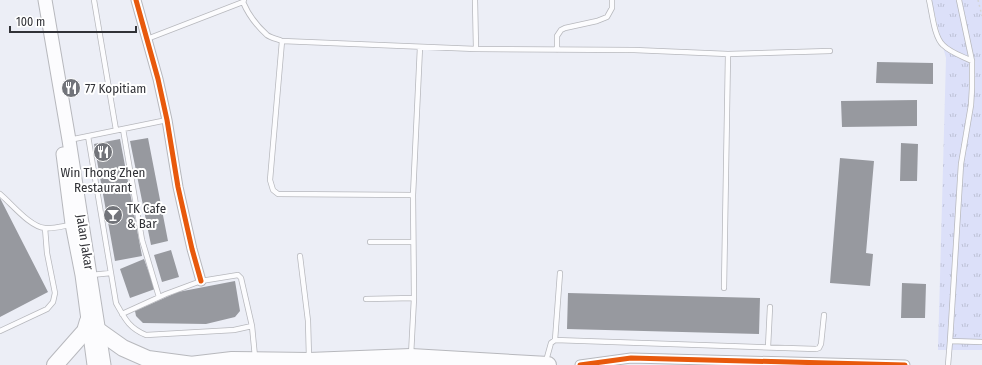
<svg xmlns="http://www.w3.org/2000/svg" width="982" height="365" viewBox="0 0 982 365" font-family="'Fira Sans Condensed',sans-serif">
	<defs>
		<pattern id="park-tufts" width="24" height="20" patternUnits="userSpaceOnUse"><rect width="24" height="20" fill="#dce0f9"/><path d="M3 7l-1-3M5 7V3M7 7l1-3M15 17l-1-3M17 17v-4M19 17l1-3" fill="none" stroke="#bdc1d6"/></pattern>
	</defs>
	<rect width="100%" height="100%" fill="#eceef6"/>
	<path fill="url(#park-tufts)" d="M 931,0 L 982,0 L 982,350 L 938,350 L 946,58 Z"/>
	<path fill="#97999f" d="M 877,62 L 933,63 L 933,84 L 876,83 Z
		M 917,100 L 917,126 L 842,127 L 841,101 Z
		M 148,138 L 168,241 L 151,245 L 130,141 Z
		M 120,139 L 142,256 L 115,261 L 94,144 Z
		M 901,143 L 918,144 L 917,181 L 900,181 Z
		M 840,158 L 874,161 L 866,253 L 873,254 L 870,286 L 830,283 Z
		M 0,198 L 48,292 L 0,317 Z
		M 171,250 L 179,277 L 162,282 L 154,255 Z
		M 144,259 L 155,289 L 130,298 L 120,269 Z
		M 235,281 L 240,311 L 235,317 L 206,324 L 143,323 L 136,316 L 135,311 L 178,292 Z
		M 902,283 L 926,284 L 925,318 L 901,318 Z
		M 568,293 L 760,298 L 759,334 L 567,329 Z"/>
	<g fill="none" stroke-linecap="round" stroke-linejoin="round">
		<defs>
			<path id="service" d="M 94,0 L 116,130
				M 244,0 L 243,2 C 248,14 257,26 267,35 C 271,38 277,39 282,41 L 476,49 L 634,50 L 728,54 L 830,51
				M 475,0 L 476,49
				M 929,0 C 932,12 934,37 943,45 C 951,53 962,56 972,61
				M 147,39 L 243,2
				M 282,41 L 270,180 L 273,190 L 278,194 L 413,195
				M 557,50 L 557,36 L 561,30 L 565,28 L 597,21 L 607,17 L 612,8 L 612,0
				M 123,129 L 142,240 L 159,297
				M 88,136 L 116,303 C 125,319 129,328 146,335 L 234,330 L 252,326
				M 69,140 L 167,120
				M 0,194 C 12,204 30,227 45,228 C 53,229 63,226 70,225
				M 370,242 L 413,242
				M 300,256 L 308,321 L 309,358
				M 91,275 L 111,273
				M 724,288 L 728,54
				M 366,299 L 414,298
				M 122,314 L 166,294 L 201,281 L 238,275 L 241,278 L 252,326 L 255,357
				M 0,331 L 47,309 L 53,302 L 55,293 L 47,253 L 45,228
				M 555,340 L 560,273
				M 950,341 L 961,164 L 971,105 L 972,88 L 972,61 L 959,0
				M 768,347 L 770,307
				M 411,355 L 414,298 L 413,195 L 420,47
				M 546,361 L 551,343 L 555,340 L 816,349 L 819,348 L 821,344 L 824,315
				M 948,365 L 950,341 L 982,342"/>
			<path id="minor" d="M 136,0 L 158,79 L 167,120 L 178,187 L 192,249 L 201,281
				M 580,365 L 631,358 L 905,365"/>
			<path id="secondary" d="M 45,0 L 69,140 L 104,365
				M 63,154 L 72,224 L 82,275 L 94,365"/>
			<path id="trunk" d="M 99,331 L 123,348 L 148,359 L 193,365
				M 55,365 L 85,331 L 88,321
				M 190,365 L 232,360 L 309,361 L 411,357 L 548,365"/>
		</defs>
		<use href="#service" stroke="#b7b8bd" stroke-width="6"/>
		<use href="#minor" stroke="#b7b8bd" stroke-width="11"/>
		<use href="#secondary" stroke="#b7b8bd" stroke-width="15"/>
		<use href="#trunk" stroke="#b7b8bd" stroke-width="18"/>
		<path stroke="#d3d4d7" stroke-width="1.5" stroke-dasharray="2 3" stroke-linecap="butt" d="M 978,0 L 982,16"/>
		<use href="#service" stroke="#fcfcfe" stroke-width="4.5"/>
		<use href="#minor" stroke="#fcfcfe" stroke-width="9"/>
		<use href="#secondary" stroke="#fcfcfe" stroke-width="13"/>
		<use href="#trunk" stroke="#fcfcfe" stroke-width="16"/>
		<defs>
			<path id="cycleway" d="M 136,0 L 158,79 L 167,120 L 178,187 L 192,249 L 201,281
				M 580,365 L 631,358 L 905,365"/>
		</defs>
		<use href="#cycleway" stroke="#fff" stroke-width="8"/>
		<use href="#cycleway" stroke="#e8590c" stroke-width="5"/>
	</g>
	<defs>
		<symbol id="restaurant-disc" viewBox="-11 -11 22 22"><circle r="9.5" fill="#72747a" stroke="#fff"/><path d="M-5-6h1v4h1v-4h1v4h1v-4h1v5L-1.5 .5V6h-2V.5L-5-1ZM5-6V6H3V1.5H1.5Q1.5-4 5-6Z" fill="#fff"/></symbol>
		<symbol id="bar-disc" viewBox="-11 -11 22 22"><circle r="9.5" fill="#72747a" stroke="#fff"/><path d="M-6-5H6L.8 .8V4.5H3.5V6h-7V4.5H-.8V.8Z" fill="#fff"/></symbol>
	</defs>
	<g fill-rule="evenodd">
		<use href="#restaurant-disc" x="60" y="77" width="22" height="22"/>
		<use href="#restaurant-disc" x="92" y="141" width="22" height="22"/>
		<use href="#bar-disc" x="102" y="204" width="22" height="22"/>
	</g>
	<g text-anchor="middle" dominant-baseline="central" stroke-width="4" stroke-linejoin="round" paint-order="stroke">
		<g font-size="13" fill="#313237" stroke="#fff" text-anchor="start">
			<text x="85" y="88">77 Kopitiam</text>
			<text x="103" y="172" text-anchor="middle">Win Thong Zhen<tspan x="103" dy="15">Restaurant</tspan></text>
			<text x="127" y="208">TK Cafe<tspan x="127" dy="15">&amp; Bar</tspan></text>
		</g>
		<g font-size="13" fill="#313237" stroke="#fff">
			<text transform="translate(85 242) rotate(81)">Jalan Jakar</text>
		</g>
	</g>
	<path d="M10 26v6h126v-6" fill="none" stroke="#313237" stroke-width="2"/>
	<text x="16" y="26" font-size="12" fill="#313237" stroke="#ffffff" stroke-width="3" paint-order="stroke">100 m</text>
</svg>
